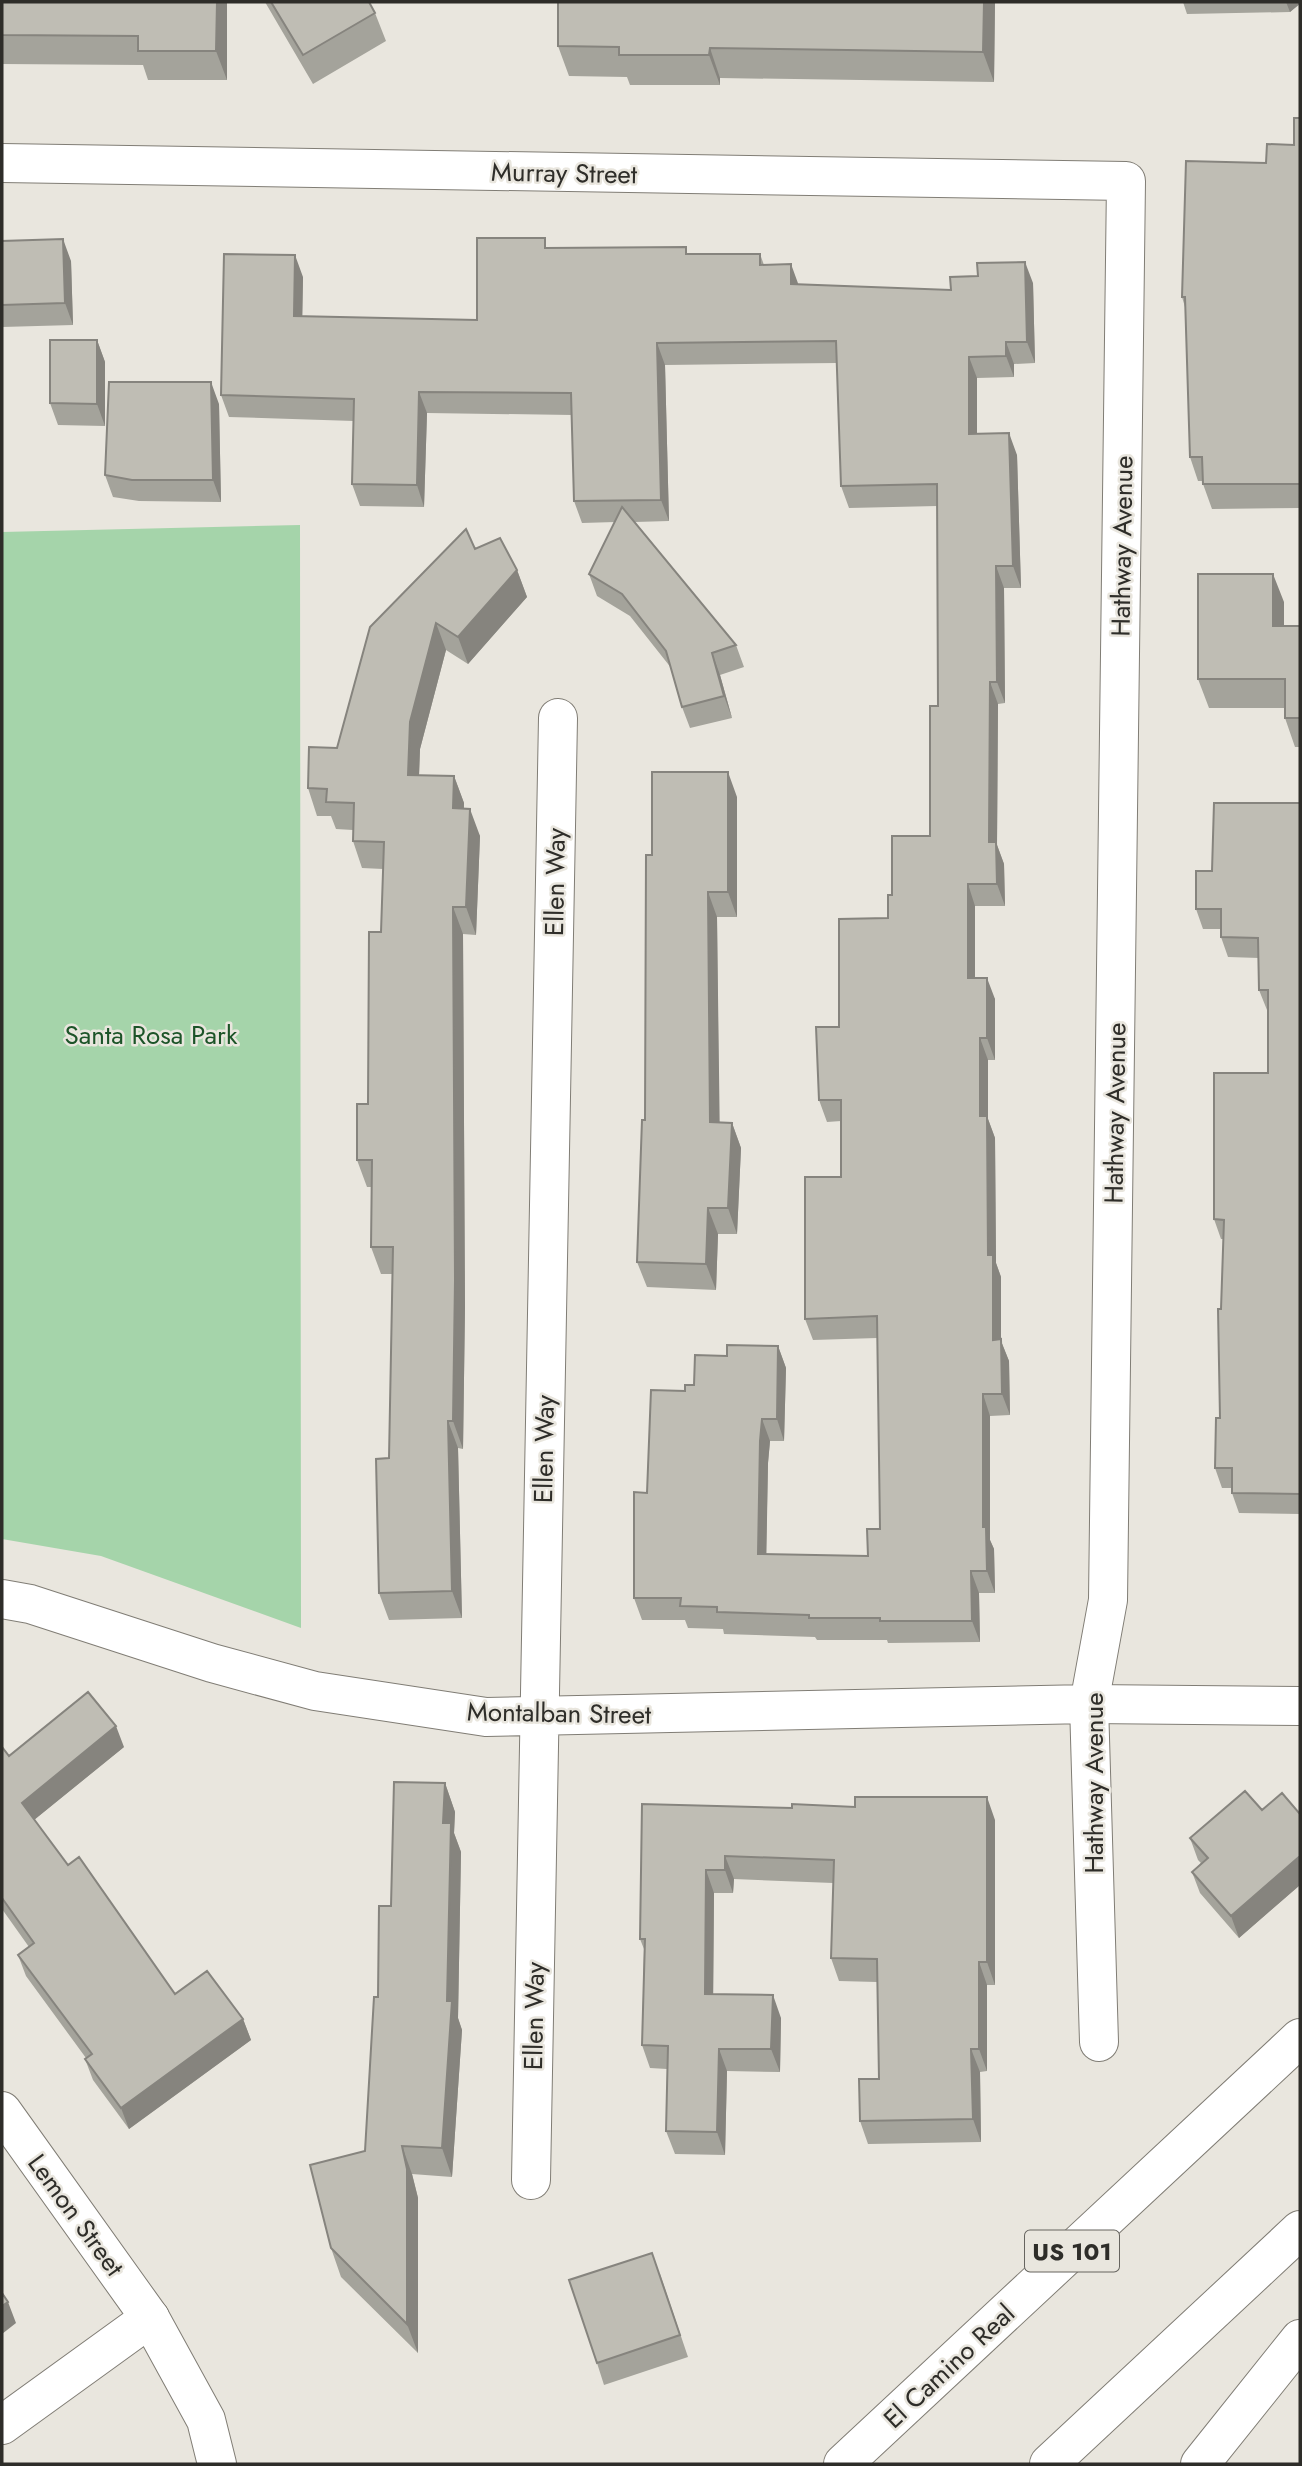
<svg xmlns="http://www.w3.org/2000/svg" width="1302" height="2466" viewBox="0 0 1302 2466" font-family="Jost,sans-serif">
	<rect width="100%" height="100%" fill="#e9e6de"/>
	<path fill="#a5d4aa" d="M 300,525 L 301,1628 L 101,1556 L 2,1539 L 2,532 Z"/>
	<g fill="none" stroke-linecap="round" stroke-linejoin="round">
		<defs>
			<path id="minor" d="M 2,163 L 1126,181 L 1108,1600 L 1089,1704 L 1099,2042
				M 2,1599 L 30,1604 L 212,1663 L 315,1691 L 486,1717 L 1089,1704
				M 2,2111 L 150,2318
				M 531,2180 L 558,718"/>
			<path id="primary" d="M 2,2425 L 150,2318"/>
			<path id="motorway" d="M 1089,1704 L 1300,1706
				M 150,2318 L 206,2420 L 217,2464
				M 843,2464 L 1300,2038
				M 1049,2464 L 1300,2230
				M 1200,2464 L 1300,2339"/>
		</defs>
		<use href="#minor" stroke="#807d75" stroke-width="40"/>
		<use href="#primary" stroke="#807d75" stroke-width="40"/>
		<use href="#motorway" stroke="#807d75" stroke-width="40"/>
		<use href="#minor" stroke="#fff" stroke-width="38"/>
		<use href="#primary" stroke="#fff" stroke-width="38"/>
		<use href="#motorway" stroke="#fff" stroke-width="38"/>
	</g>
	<path fill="#a4a39b" d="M 2,2 L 227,2 L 227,80 L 148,80 L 143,65 L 2,64 Z
		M 265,2 L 369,2 L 375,13 L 386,41 L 313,84 Z
		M 995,2 L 994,82 L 720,78 L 720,85 L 630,85 L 627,77 L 569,76 L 558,46 Z
		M 1183,2 L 1300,2 L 1290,12 L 1187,14 Z
		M 1300,118 L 1300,508 L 1212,509 L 1203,484 L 1203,481 L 1198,481 L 1190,457 L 1185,307 L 1182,297 L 1266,163 L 1294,145 Z
		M 2,241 L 71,261 L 73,325 L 2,327 Z
		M 549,248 L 689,254 L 760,254 L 764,265 L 798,284 L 951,290 L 1033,283 L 1035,363 L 1014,364 L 1014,377 L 977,378 L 977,434 L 1017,455 L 1021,588 L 1004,588 L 1005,703 L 998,704 L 997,845 L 1004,864 L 1005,906 L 975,906 L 975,978 L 995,999 L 995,1060 L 988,1060 L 988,1119 L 995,1138 L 996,1263 L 1001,1277 L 1001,1341 L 1009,1361 L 1010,1415 L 990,1416 L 990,1540 L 994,1549 L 995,1593 L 979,1593 L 980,1642 L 888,1643 L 887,1640 L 817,1640 L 815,1637 L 724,1634 L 723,1629 L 688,1628 L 685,1620 L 642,1620 L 634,1598 L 647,1493 L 685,1391 L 694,1385 L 727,1356 L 778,1346 L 786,1368 L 784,1441 L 770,1441 L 768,1463 L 766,1554 L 868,1556 L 880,1529 L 877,1338 L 813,1340 L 805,1319 L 841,1177 L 841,1121 L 827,1122 L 819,1100 L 839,1027 L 888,918 L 892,895 L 930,836 L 938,706 L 937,506 L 849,508 L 841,486 L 837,363 L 665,365 L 669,521 L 635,522 L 736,645 L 744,667 L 720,675 L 732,718 L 690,728 L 682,707 L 672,669 L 630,616 L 597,596 L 589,574 L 615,522 L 582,523 L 574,501 L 572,415 L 427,413 L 424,507 L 360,506 L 352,484 L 354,421 L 229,417 L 221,395 L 303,277 L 302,316 L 477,320 Z
		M 97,340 L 105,362 L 105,426 L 58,425 L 50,403 Z
		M 219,404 L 221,502 L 139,501 L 113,497 L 105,475 Z
		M 475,549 L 517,570 L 527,597 L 468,664 L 446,650 L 420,749 L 419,775 L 454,776 L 464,803 L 464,809 L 480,836 L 476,935 L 463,934 L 465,1307 L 463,1449 L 458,1448 L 462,1618 L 389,1620 L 379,1593 L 389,1458 L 392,1274 L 381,1274 L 371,1247 L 371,1187 L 367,1187 L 357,1160 L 368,1104 L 381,932 L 383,869 L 362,868 L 353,841 L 353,830 L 336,829 L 331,816 L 317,816 L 308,788 Z
		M 1284,602 L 1284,626 L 1300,626 L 1300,747 L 1295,747 L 1285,718 L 1285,708 L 1209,708 L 1198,679 Z
		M 737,797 L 737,917 L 717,917 L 719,1122 L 732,1123 L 741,1148 L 737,1234 L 718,1234 L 716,1290 L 647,1287 L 637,1262 L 645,1120 L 652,855 Z
		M 1300,803 L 1300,1514 L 1239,1513 L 1232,1493 L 1232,1488 L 1222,1488 L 1215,1468 L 1220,1418 L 1221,1309 L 1224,1239 L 1221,1239 L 1214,1219 L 1268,1073 L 1268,1010 L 1267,1010 L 1259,990 L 1259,958 L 1228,957 L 1221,937 L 1221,929 L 1203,929 L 1196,909 L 1212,871 Z
		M 2,1747 L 9,1756 L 124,1747 L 34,1820 L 68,1865 L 175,1994 L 243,2019 L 251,2040 L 129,2129 L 93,2080 L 85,2059 L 86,2058 L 26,1976 L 18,1955 L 29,1947 L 2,1909 Z
		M 445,1783 L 455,1812 L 454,1833 L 461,1852 L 458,2018 L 462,2030 L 452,2177 L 412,2174 L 418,2198 L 418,2353 L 341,2277 L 331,2248 L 365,2151 L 391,1906 Z
		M 642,1804 L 995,1820 L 995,1985 L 987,1985 L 987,2071 L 980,2072 L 981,2142 L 868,2144 L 860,2121 L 879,2079 L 877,1982 L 839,1981 L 831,1958 L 833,1883 L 734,1879 L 733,1893 L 714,1893 L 713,1994 L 781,2018 L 780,2072 L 727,2071 L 725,2155 L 675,2154 L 666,2131 L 667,2069 L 650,2068 L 642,2045 L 644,1949 L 640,1939 Z
		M 1262,1810 L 1300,1814 L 1300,1885 L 1239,1938 L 1200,1893 L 1192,1872 L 1201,1863 L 1198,1860 L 1190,1838 Z
		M 660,2274 L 688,2357 L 604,2385 L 597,2363 Z"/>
	<path fill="#86847e" d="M 217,2 L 227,2 L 227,80 L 216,51 Z
		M 984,2 L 995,2 L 994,82 L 983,52 Z
		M 1286,2 L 1300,2 L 1300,4 L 1290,12 Z
		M 710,48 L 720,78 L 720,85 L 709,55 Z
		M 63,239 L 71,261 L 73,325 L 65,303 Z
		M 295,255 L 303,277 L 302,338 L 294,316 Z
		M 1025,262 L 1033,283 L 1035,363 L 1027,342 Z
		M 791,264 L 799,286 L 791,284 Z
		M 97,340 L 105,362 L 105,426 L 97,404 Z
		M 1006,342 L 1014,364 L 1014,377 L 1006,356 Z
		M 657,343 L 665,365 L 669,521 L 661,500 Z
		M 969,357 L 977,378 L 977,456 L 969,434 Z
		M 211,382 L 219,404 L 221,502 L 213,480 Z
		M 419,392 L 427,413 L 424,507 L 417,485 Z
		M 1009,433 L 1017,455 L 1021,588 L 1013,566 Z
		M 996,566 L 1004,588 L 1005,703 L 997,682 Z
		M 517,570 L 527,597 L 468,664 L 458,637 Z
		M 1273,574 L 1284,602 L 1284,654 L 1273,626 Z
		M 436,623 L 446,650 L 420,749 L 418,802 L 408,775 L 410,722 Z
		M 712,653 L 720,675 L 732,718 L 724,696 Z
		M 990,682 L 998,704 L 997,845 L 1004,864 L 1005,906 L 997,884 L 989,842 Z
		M 728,772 L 737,797 L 737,917 L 728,892 Z
		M 454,776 L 464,803 L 463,836 L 453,808 Z
		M 470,809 L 480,836 L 476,935 L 466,907 Z
		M 968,884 L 975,906 L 975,999 L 968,978 Z
		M 708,892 L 717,917 L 720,1148 L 710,1122 Z
		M 453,907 L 463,934 L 465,1307 L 463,1449 L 453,1421 Z
		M 987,978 L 995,999 L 995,1060 L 987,1038 Z
		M 980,1038 L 988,1060 L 988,1119 L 995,1138 L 996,1263 L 1001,1277 L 1001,1341 L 1009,1361 L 1010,1415 L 1002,1394 L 993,1340 L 980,1116 Z
		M 732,1123 L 741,1148 L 737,1234 L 728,1208 Z
		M 708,1208 L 718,1234 L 716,1290 L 706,1264 Z
		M 778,1346 L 786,1368 L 784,1441 L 777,1419 Z
		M 983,1394 L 990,1416 L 990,1540 L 994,1549 L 995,1593 L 987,1571 L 983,1527 Z
		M 762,1419 L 770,1441 L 768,1463 L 766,1576 L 758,1554 L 760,1441 Z
		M 448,1421 L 458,1448 L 462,1618 L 452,1591 Z
		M 971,1571 L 979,1593 L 980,1642 L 972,1621 Z
		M 116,1726 L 124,1747 L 29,1824 L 22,1803 Z
		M 445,1783 L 455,1812 L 454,1833 L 461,1852 L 458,2018 L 462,2030 L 452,2177 L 442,2148 L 447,2001 L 443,1823 Z
		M 987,1797 L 995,1820 L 995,1985 L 987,1962 Z
		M 725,1856 L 734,1879 L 733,1893 L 725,1870 Z
		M 1300,1856 L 1300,1885 L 1239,1938 L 1231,1916 Z
		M 706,1870 L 714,1893 L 713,2017 L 705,1994 Z
		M 979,1962 L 987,1985 L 987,2071 L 979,2049 Z
		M 773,1995 L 781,2018 L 780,2072 L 771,2049 Z
		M 243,2019 L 251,2040 L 129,2129 L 121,2108 Z
		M 719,2049 L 727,2071 L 725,2155 L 717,2132 Z
		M 971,2049 L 980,2072 L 981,2142 L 973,2119 Z
		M 402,2146 L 412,2174 L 418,2198 L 418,2353 L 407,2324 Z
		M 8,2302 L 16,2323 L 2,2334 L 2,2306 Z"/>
	<path fill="#bfbdb4" stroke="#86847e" stroke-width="2" d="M 2,2 L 217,2 L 216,51 L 138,51 L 138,36 L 2,35 Z
		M 271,2 L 369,2 L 375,13 L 303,55 Z
		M 558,2 L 984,2 L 983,52 L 710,48 L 709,55 L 619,55 L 619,47 L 558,46 Z
		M 1294,118 L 1300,118 L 1300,484 L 1203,484 L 1202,457 L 1190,457 L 1185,297 L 1182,297 L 1186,161 L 1266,163 L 1267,144 L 1294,145 Z
		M 477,238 L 545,238 L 545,248 L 686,247 L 686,254 L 760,254 L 760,265 L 791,264 L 791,284 L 951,290 L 950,277 L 978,276 L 977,263 L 1025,262 L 1027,342 L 1006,342 L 1006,356 L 969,357 L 969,434 L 1009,433 L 1013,566 L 996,566 L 997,682 L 990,682 L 989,842 L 996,842 L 997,884 L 968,884 L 968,978 L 987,978 L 987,1038 L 980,1038 L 980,1116 L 987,1116 L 988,1255 L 993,1255 L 993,1340 L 1001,1339 L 1002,1394 L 983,1394 L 983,1527 L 986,1527 L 987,1571 L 971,1571 L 972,1621 L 880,1621 L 880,1618 L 809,1618 L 809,1615 L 717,1612 L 717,1607 L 680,1606 L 681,1598 L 634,1598 L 634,1492 L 647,1493 L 651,1390 L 685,1391 L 685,1385 L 694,1385 L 695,1355 L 727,1356 L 727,1345 L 778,1346 L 777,1419 L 762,1419 L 760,1441 L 758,1554 L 868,1556 L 867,1529 L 880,1529 L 877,1316 L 805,1319 L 805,1177 L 841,1177 L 841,1100 L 819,1100 L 816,1027 L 839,1027 L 839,919 L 888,918 L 888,895 L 892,895 L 892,836 L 930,836 L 930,706 L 938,706 L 937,484 L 841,486 L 836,341 L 657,343 L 661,500 L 574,501 L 571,393 L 419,392 L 417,485 L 352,484 L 354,399 L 221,395 L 224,254 L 295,255 L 294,316 L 477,320 Z
		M 63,239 L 65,303 L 2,305 L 2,241 Z
		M 50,340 L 97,340 L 97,404 L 50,403 Z
		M 109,382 L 211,382 L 213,480 L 132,480 L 105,475 Z
		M 622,507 L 736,645 L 712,653 L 724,696 L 682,707 L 666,651 L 622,594 L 589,574 Z
		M 466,529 L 475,549 L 500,538 L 517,570 L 458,637 L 436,623 L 410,722 L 408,775 L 454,776 L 453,808 L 470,809 L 466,907 L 453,907 L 455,1280 L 453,1421 L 448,1421 L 452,1591 L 379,1593 L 376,1459 L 389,1458 L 393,1247 L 371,1247 L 372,1160 L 357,1160 L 357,1104 L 368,1104 L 369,932 L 381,932 L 384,842 L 353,841 L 354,803 L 326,802 L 327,789 L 308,788 L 309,747 L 337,748 L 370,627 Z
		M 1198,574 L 1273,574 L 1273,626 L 1300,626 L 1300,718 L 1285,718 L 1285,679 L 1198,679 Z
		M 652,772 L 728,772 L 728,892 L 708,892 L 710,1122 L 732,1123 L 728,1208 L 708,1208 L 706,1264 L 637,1262 L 642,1120 L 645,1120 L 646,855 L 652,855 Z
		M 1214,803 L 1300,803 L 1300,1494 L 1232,1493 L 1232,1468 L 1215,1468 L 1216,1418 L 1220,1418 L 1218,1309 L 1221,1309 L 1224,1220 L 1214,1219 L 1214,1073 L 1268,1073 L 1268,990 L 1259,990 L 1258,938 L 1221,937 L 1221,909 L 1196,909 L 1196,871 L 1212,871 Z
		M 88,1692 L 116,1726 L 22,1803 L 68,1865 L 79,1857 L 175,1994 L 207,1971 L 243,2019 L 121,2108 L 85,2059 L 92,2054 L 18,1955 L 34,1943 L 2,1898 L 2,1747 L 9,1756 Z
		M 394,1782 L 445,1783 L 443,1823 L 451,1823 L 447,2001 L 452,2001 L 442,2148 L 402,2146 L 407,2169 L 407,2324 L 331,2248 L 310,2165 L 365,2151 L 374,1997 L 378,1997 L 379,1906 L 391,1906 Z
		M 1245,1791 L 1262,1810 L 1282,1793 L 1300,1814 L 1300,1856 L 1231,1916 L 1192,1872 L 1208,1858 L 1190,1838 Z
		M 855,1797 L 987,1797 L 987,1962 L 979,1962 L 979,2049 L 971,2049 L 973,2119 L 860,2121 L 859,2079 L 879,2079 L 877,1959 L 831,1958 L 834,1860 L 725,1856 L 725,1870 L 706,1870 L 705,1994 L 773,1995 L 771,2049 L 719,2049 L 717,2132 L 666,2131 L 668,2046 L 642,2045 L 645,1939 L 640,1939 L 642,1804 L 792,1808 L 792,1804 L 855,1807 Z
		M 652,2253 L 680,2335 L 597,2363 L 569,2280 Z
		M 2,2293 L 8,2302 L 2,2306 Z"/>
	<g text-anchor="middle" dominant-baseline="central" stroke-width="5" stroke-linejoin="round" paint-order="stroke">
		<rect fill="#e9e6de" stroke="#66645f" stroke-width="2" x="1025" y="2230.5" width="94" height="41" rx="5"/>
		<g font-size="24" font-weight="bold" fill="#2e2d29">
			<text x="1072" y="2251">US 101</text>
		</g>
		<g font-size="26" fill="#2e2d29" stroke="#e9e6de">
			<text transform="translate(564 173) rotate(1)">Murray Street</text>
			<text transform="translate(1122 546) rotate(-89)">Hathway Avenue</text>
			<text transform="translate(555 882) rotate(-89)">Ellen Way</text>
			<text transform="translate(1115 1113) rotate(-89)">Hathway Avenue</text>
			<text transform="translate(544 1449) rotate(-89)">Ellen Way</text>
			<text transform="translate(559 1713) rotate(1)">Montalban Street</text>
			<text transform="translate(1094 1783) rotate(-90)">Hathway Avenue</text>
			<text transform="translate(534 2016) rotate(-89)">Ellen Way</text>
			<text transform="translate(76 2215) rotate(54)">Lemon Street</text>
			<text transform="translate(949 2366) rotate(-43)">El Camino Real</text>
		</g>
		<g font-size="26" fill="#1c5428" stroke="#e9e6de">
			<text x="151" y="1035">Santa Rosa Park</text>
		</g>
	</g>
	<rect width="1302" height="2466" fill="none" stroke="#2e2d29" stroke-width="7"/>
</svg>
